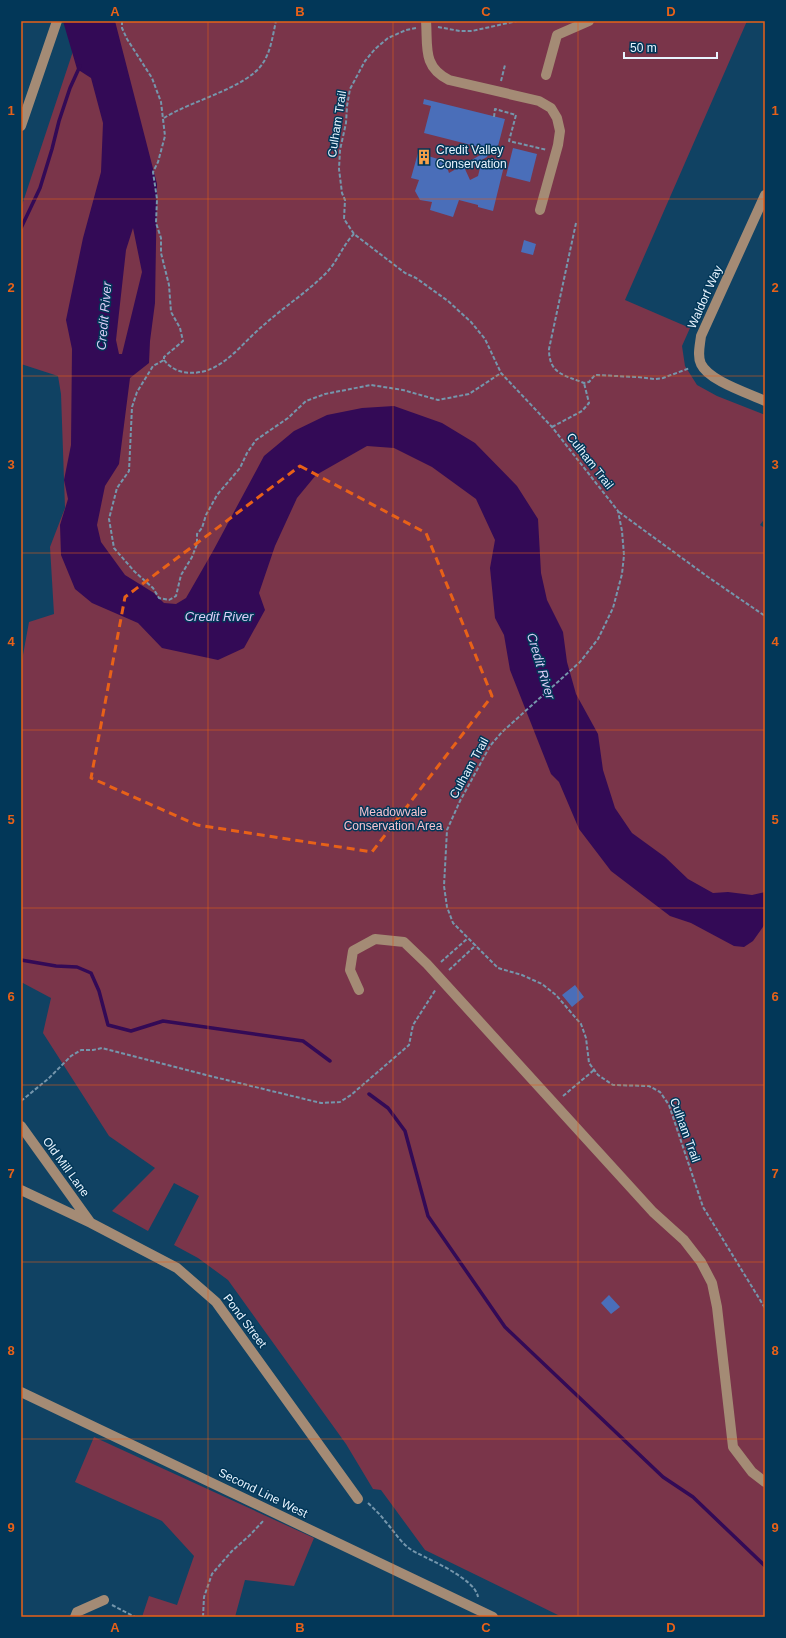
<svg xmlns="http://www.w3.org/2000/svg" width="786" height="1638" viewBox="0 0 786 1638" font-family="Arial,sans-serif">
	<rect width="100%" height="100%" fill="#104263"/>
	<path fill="#7a354a" d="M 83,21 L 747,21 L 625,300 L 690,328 L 682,346 L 685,366 L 697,385 L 717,396 L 765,415 L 765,518 L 760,525 L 765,528 L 765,1617 L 562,1617 L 425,1550 L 381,1490 L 373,1489 L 346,1444 L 228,1280 L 198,1258 L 174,1245 L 199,1196 L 174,1183 L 148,1231 L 112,1211 L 155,1168 L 109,1136 L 43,1033 L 51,998 L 21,982 L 21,666 L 29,622 L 54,614 L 50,547 L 65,508 L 61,394 L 58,376 L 21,364 L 21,208 Z
		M 94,1437 L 314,1538 L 294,1586 L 245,1580 L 235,1617 L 142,1617 L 149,1596 L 177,1605 L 194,1556 L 162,1521 L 75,1482 Z"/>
	<path fill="#330a56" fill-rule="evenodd" d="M 63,21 L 115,21 L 157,184 L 155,303 L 150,341 L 149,363 L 130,378 L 119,464 L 105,486 L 97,525 L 101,542 L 125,575 L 154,593 L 164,603 L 176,604 L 186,598 L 213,551 L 264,456 L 294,431 L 327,415 L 362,408 L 394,406 L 442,423 L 475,443 L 517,486 L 538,519 L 541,573 L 547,600 L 563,632 L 567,662 L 576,694 L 598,734 L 603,770 L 615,808 L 632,833 L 665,857 L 688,879 L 713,893 L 728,892 L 752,895 L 765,892 L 765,924 L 753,941 L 744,947 L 734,946 L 691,923 L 670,916 L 611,871 L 579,829 L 559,782 L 551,774 L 510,670 L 504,635 L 495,618 L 490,568 L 495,540 L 476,499 L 432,467 L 394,448 L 367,446 L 316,475 L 297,498 L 275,546 L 259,593 L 265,610 L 244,648 L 218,660 L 162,648 L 138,623 L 92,603 L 75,589 L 61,555 L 60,525 L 68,499 L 64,480 L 71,445 L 72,349 L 66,320 L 83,238 L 101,172 L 103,123 L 91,78 L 77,69 ZM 133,228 L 142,272 L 122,354 L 119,354 L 116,340 L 126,250 Z"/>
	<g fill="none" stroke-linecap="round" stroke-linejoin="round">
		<path stroke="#330a56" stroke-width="3.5" d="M 21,228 L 40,188 L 52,149 L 59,121 L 70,88 L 80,66
			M 21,960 L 56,966 L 77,967 L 91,973 L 99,991 L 108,1025 L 131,1031 L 163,1021 L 303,1041 L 330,1061
			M 369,1094 L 388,1108 L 405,1131 L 428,1216 L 505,1327 L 663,1477 L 693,1497 L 765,1566"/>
	</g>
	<path fill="#4a6eb9" d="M 424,99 L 505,119 L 496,154 L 489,152 L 487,157 L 465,169 L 470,180 L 478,176 L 481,164 L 489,161 L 491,158 L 505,162 L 493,211 L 478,207 L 478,205 L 459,200 L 453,217 L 430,210 L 432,202 L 420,200 L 415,191 L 419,180 L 411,178 L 418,153 L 448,162 L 447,167 L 449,173 L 482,154 L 483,148 L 424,133 L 431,106 L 423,104 Z
		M 513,148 L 537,154 L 530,182 L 506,176 Z
		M 524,240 L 536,244 L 533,255 L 521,252 Z
		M 575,985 L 584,997 L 572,1007 L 562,995 Z
		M 609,1295 L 620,1307 L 611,1314 L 601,1303 Z"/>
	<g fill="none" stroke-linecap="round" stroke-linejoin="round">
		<path stroke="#7596ac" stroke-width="2" stroke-dasharray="4 2" stroke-linecap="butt" d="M 122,21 L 122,28 L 127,39 L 152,78 L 161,102 L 165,136 L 158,162 L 153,172 L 157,199 L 156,223 L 161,238 L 161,253 L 169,285 L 171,312 L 180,328 L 183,341 L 164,357 L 164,360 L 153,366 L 137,392 L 132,407 L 129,471 L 117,488 L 109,519 L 114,548 L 134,571 L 153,588 L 159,598 L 169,600 L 176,596 L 181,575 L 192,557 L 197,544 L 197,534 L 202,528 L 206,515 L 217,495 L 240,468 L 247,453 L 256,440 L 288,418 L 306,401 L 325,394 L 371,385 L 403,390 L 438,400 L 469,394 L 501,373
			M 438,27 L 460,31 L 472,31 L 517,21
			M 416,28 L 406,30 L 388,38 L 375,49 L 365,61 L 350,89 L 347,106 L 346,123 L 340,150 L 339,169 L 342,193 L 345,200 L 344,219 L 354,234 L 405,273 L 416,278 L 448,301 L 471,322 L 485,339 L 501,373 L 552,427 L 618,511 L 622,531 L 624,555 L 622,574 L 613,608 L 598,639 L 580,662 L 502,732 L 490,746 L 460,801 L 447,830 L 444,886 L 447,907 L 453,923 L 498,968 L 522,975 L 542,984 L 556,995 L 581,1024 L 586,1038 L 589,1063 L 598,1075 L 613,1085 L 649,1086 L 660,1092 L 669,1105 L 703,1207 L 765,1308
			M 501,81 L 505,65
			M 494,117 L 495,109 L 516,115 L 509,141 L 547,150
			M 164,118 C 190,101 247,88 263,63 C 271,51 273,34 276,21
			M 576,223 L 549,349 C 549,374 564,375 584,383 L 589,382 L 595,375 L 637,377 L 655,379 L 663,378 L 690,368
			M 164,360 C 174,373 190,375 205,371 C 229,364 246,339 265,324 C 285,306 309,291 328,271 C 338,260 343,245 354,234
			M 552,427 L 582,411 L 589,403 L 584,383
			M 619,512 L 708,577 L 765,616
			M 441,962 L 468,938
			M 449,970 L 476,945
			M 563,1096 L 594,1070
			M 21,1101 L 48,1079 L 71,1056 L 81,1050 L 93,1050 L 102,1048 L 206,1075 L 321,1103 L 340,1102 L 351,1095 L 409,1045 L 413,1025 L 436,989
			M 368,1503 C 374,1509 380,1514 385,1521 C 396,1533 402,1546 417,1553 C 432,1561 475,1579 478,1597
			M 112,1605 L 135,1617
			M 203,1617 L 204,1597 L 212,1574 L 232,1551 L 250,1535 L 264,1520"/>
		<path stroke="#a48b75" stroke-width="10" d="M 426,21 C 428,46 422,67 449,80 L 539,101 L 551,108 L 557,118 L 560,131 L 558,145 L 540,210
			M 546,75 L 557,35 L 589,21
			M 21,126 L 57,21
			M 765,195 L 701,336 C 700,345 697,356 701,364 C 709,381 748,393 765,401
			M 359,990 L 350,970 L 353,951 L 375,939 L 404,942 L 427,964 L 653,1212 L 684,1240 L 701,1262 L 712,1283 L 717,1307 L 733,1447 L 752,1472 L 765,1482
			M 21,1126 L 90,1222
			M 21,1190 L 91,1223 L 177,1268 L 216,1302 L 358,1499
			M 21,1392 L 493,1617
			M 75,1617 L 77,1612 L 104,1600"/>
	</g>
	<path fill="none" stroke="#e86118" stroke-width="3" stroke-dasharray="8 5" stroke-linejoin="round" d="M 300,466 L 426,533 L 492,696 L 372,852 L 197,825 L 91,778 L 125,597 Z"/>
	<path fill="none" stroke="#e86118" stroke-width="1" stroke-opacity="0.55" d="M 208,21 L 208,1617M 393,21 L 393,1617M 578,21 L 578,1617M 21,199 L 765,199M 21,376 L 765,376M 21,553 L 765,553M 21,730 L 765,730M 21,908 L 765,908M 21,1085 L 765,1085M 21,1262 L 765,1262M 21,1439 L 765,1439"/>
	<defs>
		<symbol id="building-bare" viewBox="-9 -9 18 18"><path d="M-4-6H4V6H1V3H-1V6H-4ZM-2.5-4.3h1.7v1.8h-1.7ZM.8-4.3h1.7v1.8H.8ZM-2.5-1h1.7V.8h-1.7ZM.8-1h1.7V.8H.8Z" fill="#f7a149" stroke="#023758" stroke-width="2.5" paint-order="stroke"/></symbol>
	</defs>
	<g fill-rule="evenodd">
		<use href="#building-bare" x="413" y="146" width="22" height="22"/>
	</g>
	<g text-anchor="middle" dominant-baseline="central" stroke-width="3" stroke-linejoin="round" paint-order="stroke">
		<g font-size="12" fill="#e8f4ff" stroke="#023758">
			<text transform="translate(337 124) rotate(-81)">Culham Trail</text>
			<text transform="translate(705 297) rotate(-66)">Waldorf Way</text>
			<text transform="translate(590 461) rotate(52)">Culham Trail</text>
			<text transform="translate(469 768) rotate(-61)">Culham Trail</text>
			<text transform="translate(685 1130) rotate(70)">Culham Trail</text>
			<text transform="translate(66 1167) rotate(54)">Old Mill Lane</text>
			<text transform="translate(245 1321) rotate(53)">Pond Street</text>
			<text transform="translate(263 1493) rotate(26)">Second Line West</text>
		</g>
		<g font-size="12" fill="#e8f4ff" stroke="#023758" text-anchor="start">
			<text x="436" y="150">Credit Valley<tspan x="436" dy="14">Conservation</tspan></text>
		</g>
		<g font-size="12" fill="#f6c2ce" stroke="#023758">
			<text x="393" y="812">Meadowvale<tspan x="393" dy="14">Conservation Area</tspan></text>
		</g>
		<g font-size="13" font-style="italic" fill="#ddccf7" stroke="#023758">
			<text transform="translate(104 316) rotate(-85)">Credit River</text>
			<text x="219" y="616">Credit River</text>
			<text transform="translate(541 666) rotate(73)">Credit River</text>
		</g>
	</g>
	<rect width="786" height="1638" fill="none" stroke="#023758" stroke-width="44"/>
	<path d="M624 52v6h93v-6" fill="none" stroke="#e8f4ff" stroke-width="2"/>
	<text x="630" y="52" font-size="12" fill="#e8f4ff" stroke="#023758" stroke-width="3" paint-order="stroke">50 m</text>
	<rect x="22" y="22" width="742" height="1594" fill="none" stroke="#e86118" stroke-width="1.5"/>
	<g font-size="13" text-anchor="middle" font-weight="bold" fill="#e86118">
		<text x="115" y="16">A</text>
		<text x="300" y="16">B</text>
		<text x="486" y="16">C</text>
		<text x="671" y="16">D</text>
		<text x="11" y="115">1</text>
		<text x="775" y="115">1</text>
		<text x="11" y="292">2</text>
		<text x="775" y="292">2</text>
		<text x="11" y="469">3</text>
		<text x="775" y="469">3</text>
		<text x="11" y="646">4</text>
		<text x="775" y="646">4</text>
		<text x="11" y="824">5</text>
		<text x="775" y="824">5</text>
		<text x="11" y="1001">6</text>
		<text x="775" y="1001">6</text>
		<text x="11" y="1178">7</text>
		<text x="775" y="1178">7</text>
		<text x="11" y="1355">8</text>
		<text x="775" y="1355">8</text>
		<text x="11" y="1532">9</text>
		<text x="775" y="1532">9</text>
		<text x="115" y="1632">A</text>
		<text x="300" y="1632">B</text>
		<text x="486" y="1632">C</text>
		<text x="671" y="1632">D</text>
	</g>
</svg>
